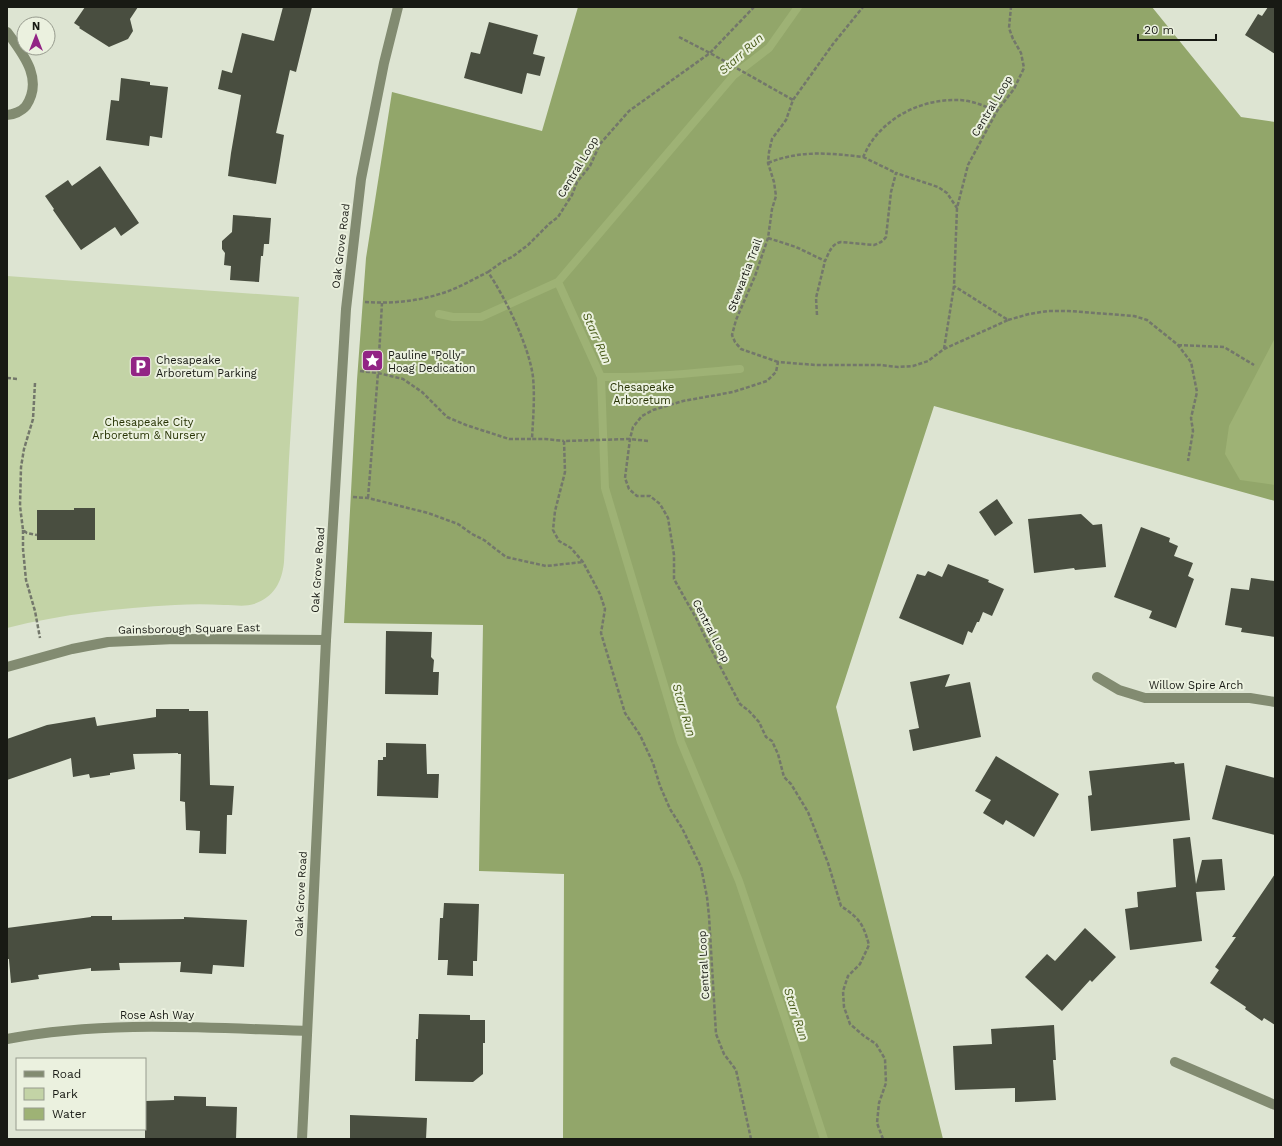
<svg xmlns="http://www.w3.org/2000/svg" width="1282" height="1146" viewBox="0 0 1282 1146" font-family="'Work Sans',sans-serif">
	<rect width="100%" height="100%" fill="#dde4d2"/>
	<path fill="#c3d3a6" d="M 7,276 L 299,297 L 289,459 L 284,562 C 282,582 274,597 254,604 C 245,607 234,605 224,605 C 208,604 191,604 175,605 C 119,608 62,614 7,628 Z"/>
	<path fill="#92a66a" d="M 578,7 L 1152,7 L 1241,117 L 1275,122 L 1275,501 L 934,406 L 836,707 L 943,1139 L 563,1139 L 564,874 L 479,871 L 483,625 L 344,623 L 357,380 L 366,258 L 392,92 L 542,131 Z"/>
	<path fill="#9eb275" d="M 1275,338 L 1275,485 L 1240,480 L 1225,454 L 1229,426 Z"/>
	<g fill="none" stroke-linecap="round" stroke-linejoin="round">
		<path stroke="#9eb275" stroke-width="8" d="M 798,7 L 769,48 L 734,75 L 558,282 L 601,377 L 605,488 L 681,742 L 739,881 L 785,1018 L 824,1139
			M 439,314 L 453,317 L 481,317 L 558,282
			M 601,377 C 647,378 693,373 740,369"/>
	</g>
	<path fill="#494e40" d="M 85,7 L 138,7 L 130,19 L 133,31 L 128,39 L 109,47 L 79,28 L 80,27 L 74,23 Z
		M 283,7 L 312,7 L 296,72 L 290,70 L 276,133 L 284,135 L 276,184 L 228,176 L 231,153 L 241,95 L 218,89 L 222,70 L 232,73 L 242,33 L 274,41 Z
		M 1268,7 L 1275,7 L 1275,54 L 1245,35 L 1258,14 L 1262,16 Z
		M 489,22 L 538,35 L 533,54 L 545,57 L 540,76 L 527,73 L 522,94 L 464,78 L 471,52 L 480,54 Z
		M 121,78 L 150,82 L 150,85 L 168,87 L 162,138 L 150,136 L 149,146 L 106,140 L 111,100 L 119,101 Z
		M 100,166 L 139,223 L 121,236 L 115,227 L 81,250 L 53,210 L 54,209 L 45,196 L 68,180 L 72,186 Z
		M 233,215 L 271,218 L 269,244 L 264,244 L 263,256 L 261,256 L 259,282 L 230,280 L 231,266 L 224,265 L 225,253 L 222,249 L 222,241 L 232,232 Z
		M 997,499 L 1013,523 L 995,536 L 979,512 Z
		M 74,508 L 95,508 L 95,540 L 37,540 L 37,510 L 74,510 Z
		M 1081,514 L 1093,525 L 1102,524 L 1106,567 L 1075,570 L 1074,568 L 1034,573 L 1028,519 Z
		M 1141,527 L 1170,538 L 1169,542 L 1178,546 L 1174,556 L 1193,563 L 1188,576 L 1194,579 L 1176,628 L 1149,618 L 1152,611 L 1114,597 Z
		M 948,564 L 989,580 L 988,582 L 1004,589 L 992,616 L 983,612 L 979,622 L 977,622 L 972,633 L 968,631 L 963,645 L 899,618 L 917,574 L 925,576 L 928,571 L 942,577 Z
		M 1251,578 L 1275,581 L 1275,637 L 1241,632 L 1242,628 L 1225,625 L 1231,588 L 1249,590 Z
		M 386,631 L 432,632 L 431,657 L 434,660 L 433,672 L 439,672 L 438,695 L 385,694 Z
		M 950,674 L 945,687 L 970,682 L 981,737 L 913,751 L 909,730 L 919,728 L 910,682 Z
		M 156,709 L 189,709 L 189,711 L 208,711 L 210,785 L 234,786 L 232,815 L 227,815 L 226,854 L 199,853 L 200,831 L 186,830 L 185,802 L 180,801 L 181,754 L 178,754 L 178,753 L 133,754 L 135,769 L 110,773 L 110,775 L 90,778 L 89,774 L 73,777 L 71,758 L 7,780 L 7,739 L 47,725 L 95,717 L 97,726 L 156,717 Z
		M 386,743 L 426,744 L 427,774 L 439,774 L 438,798 L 377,796 L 378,760 L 383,760 L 383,757 L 386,757 Z
		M 996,756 L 1059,794 L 1034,837 L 1006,820 L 1003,825 L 983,813 L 991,800 L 975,791 Z
		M 1174,762 L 1175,764 L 1184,763 L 1190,820 L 1091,831 L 1088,796 L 1092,795 L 1089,771 Z
		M 1226,765 L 1275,778 L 1275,835 L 1212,819 Z
		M 1190,837 L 1196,884 L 1202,860 L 1222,859 L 1225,890 L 1196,892 L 1202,941 L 1130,950 L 1125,909 L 1138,907 L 1137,892 L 1176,887 L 1173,839 Z
		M 1275,874 L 1275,1025 L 1264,1018 L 1262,1021 L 1245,1009 L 1246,1007 L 1210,983 L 1219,970 L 1215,967 L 1236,937 L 1232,937 Z
		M 444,903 L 479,904 L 477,961 L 473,961 L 473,976 L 447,975 L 448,960 L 438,960 L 440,918 L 443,918 Z
		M 91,916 L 112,916 L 112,920 L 184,919 L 184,917 L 247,920 L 244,967 L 213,965 L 212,974 L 180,972 L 181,962 L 119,963 L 120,970 L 91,971 L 91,968 L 38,975 L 39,979 L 11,983 L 9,959 L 7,959 L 7,928 L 91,917 Z
		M 1085,928 L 1116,957 L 1092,982 L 1090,980 L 1062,1011 L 1025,977 L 1047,954 L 1055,961 Z
		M 419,1014 L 470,1015 L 470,1020 L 485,1020 L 485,1043 L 483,1043 L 483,1074 L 473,1082 L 415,1081 L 416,1039 L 418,1039 Z
		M 1054,1025 L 1056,1060 L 1053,1060 L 1056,1100 L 1015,1102 L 1015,1088 L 955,1090 L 953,1046 L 992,1044 L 991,1029 Z
		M 174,1096 L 206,1097 L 206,1106 L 237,1107 L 236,1139 L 145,1139 L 145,1101 L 174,1100 Z
		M 350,1115 L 427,1118 L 426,1139 L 350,1139 Z"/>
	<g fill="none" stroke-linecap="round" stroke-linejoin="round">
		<path stroke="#73776b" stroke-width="2.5" stroke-dasharray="4 2" stroke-linecap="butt" d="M 679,37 L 710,53 L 793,100
			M 863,157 L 896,173
			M 768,163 C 800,150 829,153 863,157 C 866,152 868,146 872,141 C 891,114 925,99 958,100 C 971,100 984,106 997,111
			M 768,238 L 796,247 L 825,261 C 829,253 831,244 841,242 L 874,245 C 880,243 883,241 886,237 L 891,192 L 896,173 L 938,187 L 947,193 L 957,208
			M 488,272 L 502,262 L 512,257 L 528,245 L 549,224 L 558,217 L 572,195 L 577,182 L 590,166 L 600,144 L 629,111 L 710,53 L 754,7
			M 365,302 C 392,304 420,301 446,292 C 460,287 474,279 488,272 C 506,299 529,346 533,377 C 535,398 533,419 532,439 L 545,439 L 564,441
			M 817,315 L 816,298 L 825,261
			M 1008,320 L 1029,314 L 1048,311 L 1069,311 L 1134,316 L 1147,320 L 1178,345 L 1191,362 L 1197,392 L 1191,418 L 1193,431 L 1188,461
			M 1178,345 L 1224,347 L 1254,365
			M 944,349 L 954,286 L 957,208 L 968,165 L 997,111 L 1014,89 L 1024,68 L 1021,53 L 1013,39 L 1009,28 L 1011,7
			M 778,362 L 741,349 L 735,342 L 732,335 L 736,320 L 755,276 L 768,238 L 772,209 L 776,196 L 774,182 L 768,163 L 769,152 L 772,139 L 786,120 L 793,100 L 833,44 L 863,7
			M 360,371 L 378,373 L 403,379 L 422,392 L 447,417 L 466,425 L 509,439 L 532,439
			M 7,378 L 18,379
			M 35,383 L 33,419 L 24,449 L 21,467 L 20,506 L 23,530 L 27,533 L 37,535
			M 648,441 L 630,439 L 564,441 L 565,472 L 555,511 L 553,530 L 559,541 L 571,548 L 583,562 L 600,594 L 605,609 L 601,633 L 625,713 L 640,735 L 653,763 L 660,786 L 670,809 L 682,828 L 701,867 L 707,897 L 709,916 L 716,1034 L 724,1054 L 736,1070 L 751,1139
			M 353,497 L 368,498 L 428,513 L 458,524 L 472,534 L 484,540 L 506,557 L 546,566 L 583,562
			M 368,498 L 378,373 L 382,303
			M 23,530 L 23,549 L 26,580 L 35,611 L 40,638
			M 883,1139 L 877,1123 L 879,1103 L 886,1083 L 885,1059 L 876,1044 L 864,1036 L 850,1024 L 844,1007 L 843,991 L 848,976 L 860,964 L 869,945 C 863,923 859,918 841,906 L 828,863 L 808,812 L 791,784 L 784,777 L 778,754 L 772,741 L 766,737 L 759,722 L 749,711 L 740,704 L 711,649 L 696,618 L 674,579 L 674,555 L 668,518 L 660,504 L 650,496 L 637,496 L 629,489 L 625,478 L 630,439 L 633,427 L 642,416 L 653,410 L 683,401 L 733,392 L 767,381 L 776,372 L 778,362 L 816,365 L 880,365 L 898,367 L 913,366 L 928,361 L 944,349 L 1008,320 L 954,286"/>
		<path stroke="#828b71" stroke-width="10" d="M 7,32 C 23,54 44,79 26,106 C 22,111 13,115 7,115
			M 1097,677 L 1119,690 L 1145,698 L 1250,698 L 1275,702
			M 7,1039 C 106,1020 207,1028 307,1031
			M 1175,1062 L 1275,1105
			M 302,1139 L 326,640"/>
		<path stroke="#828b71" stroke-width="10" d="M 7,667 L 72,649 L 108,642 L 175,639 L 326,640 L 346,309 L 361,179 L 384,63 L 398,7"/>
	</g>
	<defs>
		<symbol id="sight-square" viewBox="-11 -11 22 22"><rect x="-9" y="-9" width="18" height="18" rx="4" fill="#922485" stroke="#ebf1df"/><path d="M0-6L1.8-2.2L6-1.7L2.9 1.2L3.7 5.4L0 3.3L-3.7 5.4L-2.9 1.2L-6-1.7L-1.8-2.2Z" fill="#fff"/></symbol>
		<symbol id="parking-square" viewBox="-11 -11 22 22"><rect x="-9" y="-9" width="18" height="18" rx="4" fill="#922485" stroke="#ebf1df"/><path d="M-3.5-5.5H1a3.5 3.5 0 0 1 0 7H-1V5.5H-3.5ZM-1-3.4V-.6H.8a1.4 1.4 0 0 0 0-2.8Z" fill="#fff"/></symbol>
	</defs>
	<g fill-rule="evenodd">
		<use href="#sight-square" x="360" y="348" width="25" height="25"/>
		<use href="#parking-square" x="128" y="354" width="25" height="25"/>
	</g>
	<g text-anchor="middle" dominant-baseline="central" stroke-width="4" stroke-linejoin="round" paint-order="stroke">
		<g font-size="11" fill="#181a14" stroke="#ebf1df">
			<text transform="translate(992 106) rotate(-59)">Central Loop</text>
			<text transform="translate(578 167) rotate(-59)">Central Loop</text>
			<text transform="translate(341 246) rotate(-83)">Oak Grove Road</text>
			<text transform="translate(745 275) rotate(-69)">Stewartia Trail</text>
			<text transform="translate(318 570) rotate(-86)">Oak Grove Road</text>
			<text transform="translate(189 629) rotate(-1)">Gainsborough Square East</text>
			<text transform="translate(711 631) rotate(63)">Central Loop</text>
			<text x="1196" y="685">Willow Spire Arch</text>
			<text transform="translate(301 894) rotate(-87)">Oak Grove Road</text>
			<text transform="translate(704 965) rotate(-93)">Central Loop</text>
			<text x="157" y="1015">Rose Ash Way</text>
		</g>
		<g font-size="11" fill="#181a14" stroke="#ebf1df" text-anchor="start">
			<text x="388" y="355">Pauline "Polly"<tspan x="388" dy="13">Hoag Dedication</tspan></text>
			<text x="156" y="360">Chesapeake<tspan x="156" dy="13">Arboretum Parking</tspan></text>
		</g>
		<g font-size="11" fill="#263203" stroke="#ebf1df">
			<text x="642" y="387">Chesapeake<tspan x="642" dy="13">Arboretum</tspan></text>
			<text x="149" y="422">Chesapeake City<tspan x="149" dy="13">Arboretum &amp; Nursery</tspan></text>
		</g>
		<g font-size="12" font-style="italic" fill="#4b5e1c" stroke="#ebf1df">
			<text transform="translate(741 54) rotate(-42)">Starr Run</text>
			<text transform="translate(597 338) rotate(66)">Starr Run</text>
			<text transform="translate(684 710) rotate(73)">Starr Run</text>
			<text transform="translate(796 1014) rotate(72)">Starr Run</text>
		</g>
	</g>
	<rect width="1282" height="1146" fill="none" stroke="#181a14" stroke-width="16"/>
	<rect x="16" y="1058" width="130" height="72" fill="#ebf1df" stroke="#979b8e"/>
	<rect x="24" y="1071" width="20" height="6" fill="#828b71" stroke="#979b8e"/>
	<text x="52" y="1078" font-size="12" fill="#181a14">Road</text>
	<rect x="24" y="1088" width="20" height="12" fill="#c3d3a6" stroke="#979b8e"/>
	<text x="52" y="1098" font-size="12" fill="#181a14">Park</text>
	<rect x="24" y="1108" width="20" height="12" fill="#9eb275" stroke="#979b8e"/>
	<text x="52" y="1118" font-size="12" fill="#181a14">Water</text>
	<g transform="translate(36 36)"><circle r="19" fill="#ebf1df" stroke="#979b8e"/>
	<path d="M0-3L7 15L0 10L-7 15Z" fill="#922485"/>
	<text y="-6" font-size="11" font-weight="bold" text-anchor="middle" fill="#181a14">N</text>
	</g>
	<path d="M1138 34v6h78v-6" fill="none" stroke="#181a14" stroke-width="2"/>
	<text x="1144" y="34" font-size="12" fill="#181a14" stroke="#ebf1df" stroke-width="3" paint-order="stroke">20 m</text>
</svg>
